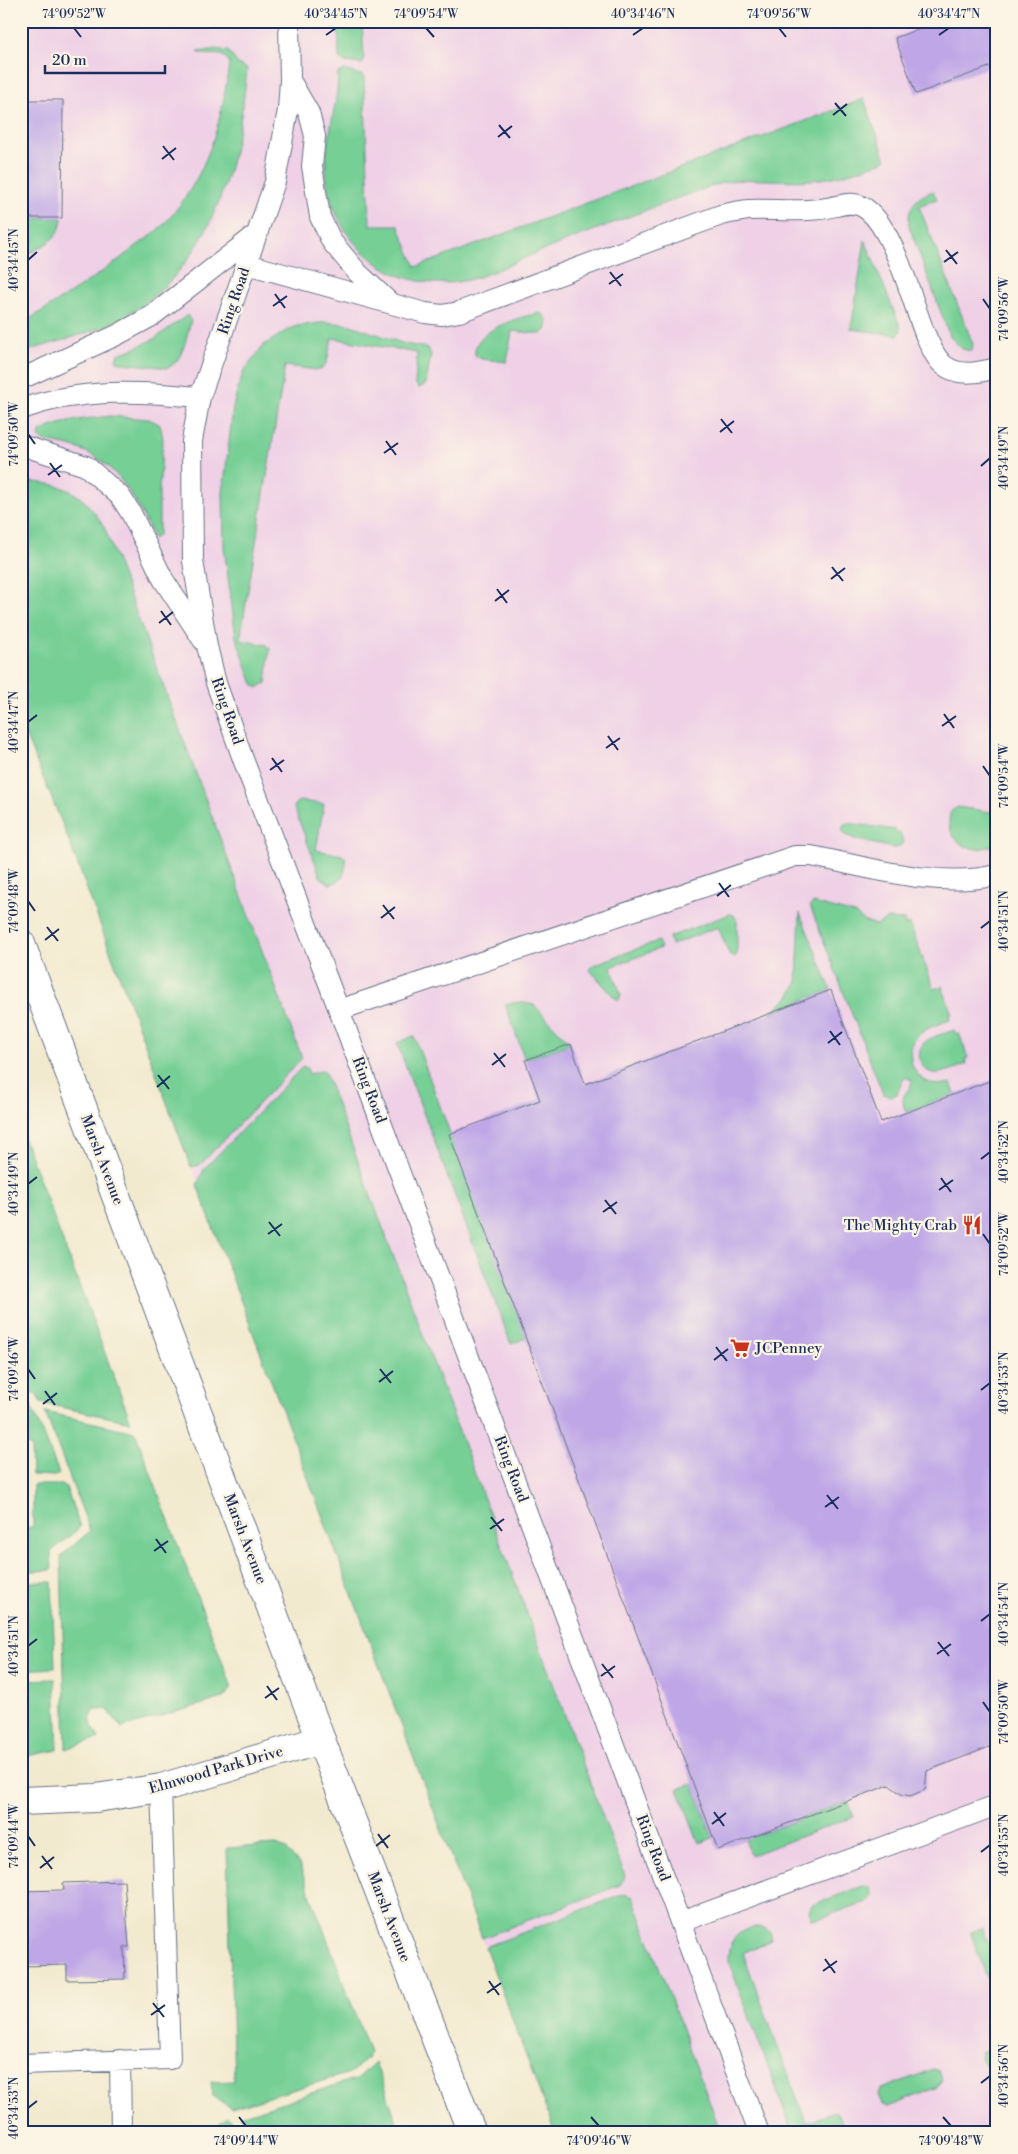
<svg xmlns="http://www.w3.org/2000/svg" width="1018" height="2154" viewBox="0 0 1018 2154" font-family="'Libre Bodoni',serif">
	<rect width="100%" height="100%" fill="#fcf5e5"/>
	<filter id="ink" filterUnits="userSpaceOnUse"><feTurbulence type="fractalNoise" baseFrequency=".02" numOctaves="2"/><feDisplacementMap in="SourceGraphic" scale="10" xChannelSelector="R" yChannelSelector="G"/><feConvolveMatrix kernelMatrix="1 2 1 2 8 2 1 2 1" color-interpolation-filters="sRGB"/></filter>
	<filter id="wash" filterUnits="userSpaceOnUse"><feTurbulence type="fractalNoise" baseFrequency=".0096" numOctaves="4" result="noise"/><feDisplacementMap in="SourceGraphic" scale="20" xChannelSelector="R" yChannelSelector="G"/><feGaussianBlur stdDeviation="1.12" result="paint"/><feColorMatrix in="noise" values="0 0 0 0 0 0 0 0 0 0 0 0 0 0 0 0 0 1.4 0 .05"/><feComposite in="paint" operator="in"/></filter>
	<g filter="url(#wash)">
		<rect width="100%" height="100%" fill="#f2eacf"/>
		<path fill="#efd0e6" d="M 21,21 L 997,21 L 997,2133 L 555,2133 L 64,828 L 21,725 Z"/>
		<path fill="#76cf95" stroke="#487f7a" d="M 338,21 L 362,21 L 364,61 L 362,64 L 344,62 L 339,59 Z
			M 216,49 L 228,51 L 238,64 L 247,69 C 237,172 209,281 105,326 C 78,337 49,344 21,353 L 21,324 C 60,300 99,276 135,247 C 145,240 156,232 165,223 C 206,179 223,121 229,63 C 223,48 208,59 198,52 Z
			M 344,70 L 364,76 L 370,225 L 398,225 L 416,267 L 864,99 L 886,160 C 862,169 838,178 812,180 C 782,183 751,176 721,183 C 660,204 600,228 541,251 C 511,263 477,283 444,283 C 387,285 340,244 328,189 C 320,151 338,111 338,73 Z
			M 933,191 L 937,199 L 919,206 L 973,344 L 972,351 L 962,349 L 950,337 L 909,226 C 907,207 916,197 933,191 Z
			M 21,218 L 62,218 C 61,241 39,248 21,257 Z
			M 865,240 L 900,326 L 901,331 L 898,335 L 851,329 Z
			M 540,313 C 547,316 549,322 546,330 L 541,334 L 512,331 L 507,362 L 481,359 L 475,355 C 471,331 521,316 540,313 Z
			M 186,316 L 188,316 L 191,321 C 186,336 184,362 167,368 L 122,363 L 117,361 L 116,359 L 118,354 L 133,349 L 154,339 Z
			M 327,322 L 351,325 L 405,344 L 427,348 L 431,354 L 426,384 L 419,388 L 415,384 L 417,353 L 332,338 L 327,362 L 322,369 L 316,370 L 285,366 L 240,640 L 267,645 L 270,649 L 266,683 L 257,688 L 253,684 L 236,637 L 224,548 L 223,492 L 233,407 L 239,384 L 244,371 L 264,345 L 286,331 L 297,326 Z
			M 110,416 L 149,419 L 159,424 L 161,428 L 163,439 L 159,491 L 159,534 L 154,539 C 136,500 118,461 73,447 C 63,444 53,443 43,441 L 39,436 L 40,432 C 60,420 88,419 110,416 Z
			M 32,482 C 69,484 87,497 105,529 L 302,1058 L 200,1165 L 191,1167 L 64,828 L 21,725 L 21,484 Z
			M 299,801 L 324,804 L 316,850 L 342,855 L 346,858 C 346,870 344,883 330,884 L 321,878 L 294,808 L 296,803 Z
			M 958,807 L 997,813 L 997,845 C 990,846 983,849 977,849 C 957,848 944,829 951,811 Z
			M 848,823 L 896,830 L 901,835 L 903,842 L 899,847 L 894,848 C 885,846 847,840 843,832 C 842,829 843,828 844,824 Z
			M 813,903 L 855,914 L 865,922 L 876,925 L 888,919 L 904,920 L 906,926 L 910,924 L 934,989 L 942,986 L 952,1014 L 949,1015 L 950,1020 C 939,1024 924,1028 916,1038 C 904,1054 913,1078 931,1083 C 937,1086 944,1084 951,1083 L 955,1094 L 906,1112 C 902,1104 901,1094 910,1089 L 912,1080 L 904,1077 L 897,1094 L 892,1096 L 883,1094 L 810,906 Z
			M 800,913 L 831,990 L 770,1013 L 787,999 L 797,984 Z
			M 730,914 L 734,915 L 737,921 L 737,954 L 735,957 L 730,956 L 718,927 L 671,945 L 669,937 Z
			M 658,941 L 661,948 L 611,967 L 621,994 L 619,1000 L 615,998 L 589,969 L 593,965 Z
			M 520,1002 L 534,1005 L 571,1044 L 525,1060 L 505,1004 Z
			M 954,1030 L 956,1034 L 959,1033 L 968,1058 L 965,1059 L 967,1064 C 958,1067 947,1073 937,1073 C 920,1074 914,1053 925,1042 C 932,1036 946,1033 954,1030 Z
			M 414,1036 L 526,1338 L 511,1344 L 397,1043 Z
			M 303,1066 L 307,1068 L 309,1074 L 324,1070 L 625,1876 L 620,1885 L 482,1938 L 197,1185 L 204,1169 Z
			M 21,1131 L 131,1422 L 41,1403 L 36,1394 L 21,1394 Z
			M 21,1403 L 30,1403 L 59,1473 L 55,1476 L 32,1475 L 31,1446 L 24,1445 L 24,1414 L 21,1413 Z
			M 45,1412 L 135,1432 L 231,1685 L 231,1689 L 223,1698 L 122,1728 L 107,1709 L 95,1709 C 86,1720 93,1727 99,1738 L 66,1749 L 61,1556 L 90,1531 Z
			M 33,1485 L 61,1485 L 66,1487 L 80,1527 L 51,1552 L 52,1570 L 21,1572 L 21,1528 L 33,1527 Z
			M 21,1582 L 52,1582 L 55,1668 L 21,1670 Z
			M 55,1679 L 58,1750 L 21,1757 L 21,1680 Z
			M 693,1784 L 713,1838 L 699,1843 L 678,1789 Z
			M 848,1801 L 854,1817 L 751,1855 L 745,1840 Z
			M 276,1845 L 286,1849 L 299,1864 L 370,2053 L 353,2072 L 231,2108 L 213,2096 L 211,2082 L 234,2081 L 227,1848 Z
			M 863,1886 L 869,1887 L 873,1896 L 869,1901 L 818,1919 L 812,1919 L 809,1911 L 812,1905 Z
			M 624,1894 L 633,1897 L 721,2133 L 555,2133 L 485,1947 Z
			M 753,1927 C 762,1926 773,1929 771,1940 L 743,1953 L 806,2122 L 835,2112 L 842,2121 L 839,2127 L 824,2133 L 793,2133 L 728,1960 C 728,1942 736,1932 753,1927 Z
			M 982,1929 L 997,1967 L 997,2005 L 971,1934 L 971,1932 Z
			M 997,2046 L 997,2066 L 986,2067 L 980,2058 L 981,2053 Z
			M 375,2062 L 401,2133 L 264,2133 L 240,2116 L 358,2078 Z
			M 933,2069 L 939,2071 L 942,2080 L 936,2088 L 888,2107 L 882,2104 L 878,2095 L 882,2089 Z
			M 228,2117 L 248,2133 L 207,2133 Z"/>
		<g id="blocks">
			<path fill="#bfa7e7" d="M 938,21 L 997,21 L 997,64 L 916,94 L 895,38 Z
				M 29,100 L 63,100 L 62,218 L 21,218 L 21,118 L 28,118 Z
				M 831,990 L 881,1122 L 997,1078 L 997,1744 L 927,1771 L 925,1790 L 910,1796 L 901,1794 L 889,1785 L 718,1850 L 449,1134 L 540,1100 L 525,1060 L 571,1044 L 585,1084 Z
				M 124,1881 L 129,1947 L 124,1947 L 125,1979 L 67,1980 L 67,1965 L 21,1966 L 21,1891 L 64,1890 L 63,1883 Z"/>
		</g>
	</g>
	<g filter="url(#ink)">
		<use href="#blocks" fill-opacity="0" stroke="#667086" stroke-width="1"/>
		<g fill="none" stroke-linecap="round" stroke-linejoin="round">
			<defs>
				<path id="service" d="M 289,21 L 290,80 L 288,110 L 275,182 L 200,397 L 192,441 L 193,561 L 207,646 L 216,683 L 243,759 L 339,1010 L 759,2133
					M 290,80 L 309,113 L 315,136 L 312,166 L 320,217 L 332,242 L 358,273 L 388,301
					M 247,264 L 425,313 L 442,315 L 459,312 L 721,215 C 730,213 739,211 748,210 C 772,209 796,212 820,209 C 834,208 848,200 861,206 C 892,220 912,302 925,334 C 930,344 935,359 945,366 C 960,377 981,372 997,368
					M 21,379 L 117,335 L 152,316 L 258,233
					M 21,409 C 82,388 137,391 200,397
					M 21,445 L 86,466 L 120,496 L 131,513 L 163,579 L 203,640
					M 339,1010 L 795,856 L 811,856 C 869,867 938,889 997,875
					M 681,1922 L 997,1805
					M 120,2060 L 121,2133
					M 21,2064 L 170,2059 L 161,1788"/>
				<path id="minor" d="M 21,1801 L 96,1798 L 161,1788 L 321,1740"/>
				<path id="tertiary" d="M 21,944 L 321,1740 L 472,2133"/>
			</defs>
			<use href="#service" stroke="#667086" stroke-width="22"/>
			<use href="#minor" stroke="#667086" stroke-width="30"/>
			<use href="#tertiary" stroke="#667086" stroke-width="30"/>
			<use href="#service" stroke="#fff" stroke-width="20"/>
			<use href="#minor" stroke="#fff" stroke-width="28"/>
			<use href="#tertiary" stroke="#fff" stroke-width="28"/>
		</g>
	</g>
	<path fill="none" stroke="#1b2f5e" stroke-width="2" d="M 74,28 L 81,37M 426,28 L 434,37M 779,28 L 786,37M 326,35 L 336,28M 633,35 L 643,28M 939,35 L 949,28M 835,103 L 846,116M 833,115 L 847,104M 499,125 L 510,138M 498,137 L 512,126M 163,146 L 174,160M 162,159 L 176,148M 946,250 L 957,264M 28,260 L 37,252M 944,262 L 958,252M 610,272 L 621,286M 609,284 L 623,274M 275,294 L 285,308M 983,299 L 990,309M 273,306 L 287,296M 721,419 L 732,433M 720,432 L 734,421M 28,434 L 35,444M 386,441 L 396,455M 384,453 L 398,443M 50,463 L 60,477M 981,466 L 990,458M 48,475 L 62,465M 832,567 L 843,581M 831,579 L 845,568M 497,589 L 507,603M 495,601 L 509,590M 161,611 L 171,625M 159,623 L 173,612M 944,714 L 954,728M 28,722 L 37,715M 942,726 L 956,716M 608,736 L 618,750M 606,748 L 620,738M 272,758 L 282,772M 983,766 L 990,776M 270,770 L 284,760M 719,883 L 729,897M 717,896 L 731,885M 28,901 L 35,911M 383,905 L 394,919M 381,918 L 395,907M 47,927 L 58,941M 981,928 L 990,921M 45,940 L 59,929M 830,1031 L 840,1045M 828,1043 L 842,1032M 494,1053 L 505,1067M 492,1065 L 506,1054M 158,1075 L 169,1089M 157,1087 L 170,1076M 981,1159 L 990,1152M 941,1178 L 951,1192M 28,1184 L 37,1177M 939,1190 L 953,1180M 605,1200 L 616,1214M 603,1212 L 617,1202M 269,1222 L 280,1236M 268,1234 L 282,1224M 983,1234 L 990,1244M 716,1347 L 727,1361M 714,1360 L 728,1349M 28,1369 L 35,1379M 380,1369 L 391,1383M 379,1382 L 393,1371M 981,1390 L 990,1383M 45,1391 L 55,1405M 43,1404 L 57,1393M 827,1495 L 838,1509M 825,1507 L 839,1497M 491,1517 L 502,1531M 490,1529 L 504,1519M 156,1539 L 166,1553M 154,1551 L 168,1541M 981,1621 L 990,1614M 938,1642 L 949,1656M 28,1646 L 37,1639M 937,1654 L 951,1644M 602,1664 L 613,1678M 601,1676 L 615,1666M 267,1686 L 277,1700M 265,1698 L 279,1688M 983,1702 L 990,1712M 714,1812 L 724,1826M 712,1824 L 726,1813M 378,1834 L 388,1848M 28,1836 L 35,1846M 376,1846 L 390,1835M 981,1852 L 990,1845M 42,1856 L 52,1869M 40,1868 L 54,1857M 825,1959 L 835,1973M 823,1971 L 837,1961M 489,1981 L 499,1995M 487,1993 L 501,1983M 153,2003 L 164,2017M 151,2015 L 165,2005M 981,2083 L 990,2076M 28,2108 L 37,2101M 239,2117 L 246,2126M 591,2117 L 599,2126M 943,2117 L 951,2126"/>
	<defs>
		<symbol id="restaurant-bare" viewBox="-9 -9 18 18"><path d="M-5-6h1v4h1v-4h1v4h1v-4h1v5L-1.5 .5V6h-2V.5L-5-1ZM5-6V6H3V1.5H1.5Q1.5-4 5-6Z" fill="#c8321e" stroke="#fcf5e5" stroke-width="2.5" paint-order="stroke"/></symbol>
		<symbol id="supermarket-bare" viewBox="-9 -9 18 18"><path d="M-6-5.5h2.5l.6 2H6L4.5 2H-2.5L-4.4-4H-6ZM-1.5 3.2a1.3 1.3 0 1 0 .1 0ZM3 3.2a1.3 1.3 0 1 0 .1 0Z" fill="#c8321e" stroke="#fcf5e5" stroke-width="2.5" paint-order="stroke"/></symbol>
	</defs>
	<g fill-rule="evenodd">
		<use href="#restaurant-bare" x="958" y="1211" width="28" height="28"/>
		<use href="#supermarket-bare" x="726" y="1334" width="28" height="28"/>
	</g>
	<g text-anchor="middle" dominant-baseline="central" stroke-width="4.5" stroke-linejoin="round" paint-order="stroke">
		<g font-size="15" fill="#1b2f5e" stroke="#fcf5e5">
			<text transform="translate(234 301) rotate(-71)">Ring Road</text>
			<text transform="translate(227 711) rotate(71)">Ring Road</text>
			<text transform="translate(369 1090) rotate(69)">Ring Road</text>
			<text transform="translate(102 1160) rotate(69)">Marsh Avenue</text>
			<text transform="translate(511 1469) rotate(69)">Ring Road</text>
			<text transform="translate(245 1539) rotate(69)">Marsh Avenue</text>
			<text transform="translate(216 1770) rotate(-16)">Elmwood Park Drive</text>
			<text transform="translate(653 1848) rotate(69)">Ring Road</text>
			<text transform="translate(389 1917) rotate(69)">Marsh Avenue</text>
		</g>
		<g font-size="15" fill="#1b2f5e" stroke="#fcf5e5" text-anchor="end">
			<text x="957" y="1225">The Mighty Crab</text>
			<text x="755" y="1348" text-anchor="start">JCPenney</text>
		</g>
	</g>
	<rect width="1018" height="2154" fill="none" stroke="#fcf5e5" stroke-width="55"/>
	<path d="M45 65v8h120v-8" fill="none" stroke="#1b2f5e" stroke-width="2.5"/>
	<text x="52" y="65" font-size="15" fill="#1b2f5e" stroke="#fcf5e5" stroke-width="4" paint-order="stroke">20 m</text>
	<rect x="28" y="28" width="962" height="2098" fill="none" stroke="#1b2f5e" stroke-width="2"/>
	<g font-size="12" text-anchor="middle" fill="#1b2f5e">
		<text x="74" y="18">74°09'52"W</text>
		<text x="336" y="18">40°34'45"N</text>
		<text x="426" y="18">74°09'54"W</text>
		<text x="643" y="18">40°34'46"N</text>
		<text x="779" y="18">74°09'56"W</text>
		<text x="949" y="18">40°34'47"N</text>
		<text transform="translate(14 260) rotate(-90)" y="4">40°34'45"N</text>
		<text transform="translate(1004 309) rotate(-90)" y="4">74°09'56"W</text>
		<text transform="translate(14 434) rotate(-90)" y="4">74°09'50"W</text>
		<text transform="translate(1004 458) rotate(-90)" y="4">40°34'49"N</text>
		<text transform="translate(14 722) rotate(-90)" y="4">40°34'47"N</text>
		<text transform="translate(1004 776) rotate(-90)" y="4">74°09'54"W</text>
		<text transform="translate(14 901) rotate(-90)" y="4">74°09'48"W</text>
		<text transform="translate(1004 921) rotate(-90)" y="4">40°34'51"N</text>
		<text transform="translate(1004 1152) rotate(-90)" y="4">40°34'52"N</text>
		<text transform="translate(14 1184) rotate(-90)" y="4">40°34'49"N</text>
		<text transform="translate(1004 1244) rotate(-90)" y="4">74°09'52"W</text>
		<text transform="translate(14 1369) rotate(-90)" y="4">74°09'46"W</text>
		<text transform="translate(1004 1383) rotate(-90)" y="4">40°34'53"N</text>
		<text transform="translate(1004 1614) rotate(-90)" y="4">40°34'54"N</text>
		<text transform="translate(14 1646) rotate(-90)" y="4">40°34'51"N</text>
		<text transform="translate(1004 1712) rotate(-90)" y="4">74°09'50"W</text>
		<text transform="translate(14 1836) rotate(-90)" y="4">74°09'44"W</text>
		<text transform="translate(1004 1845) rotate(-90)" y="4">40°34'55"N</text>
		<text transform="translate(1004 2076) rotate(-90)" y="4">40°34'56"N</text>
		<text transform="translate(14 2108) rotate(-90)" y="4">40°34'53"N</text>
		<text x="246" y="2145">74°09'44"W</text>
		<text x="599" y="2145">74°09'46"W</text>
		<text x="951" y="2145">74°09'48"W</text>
	</g>
</svg>
